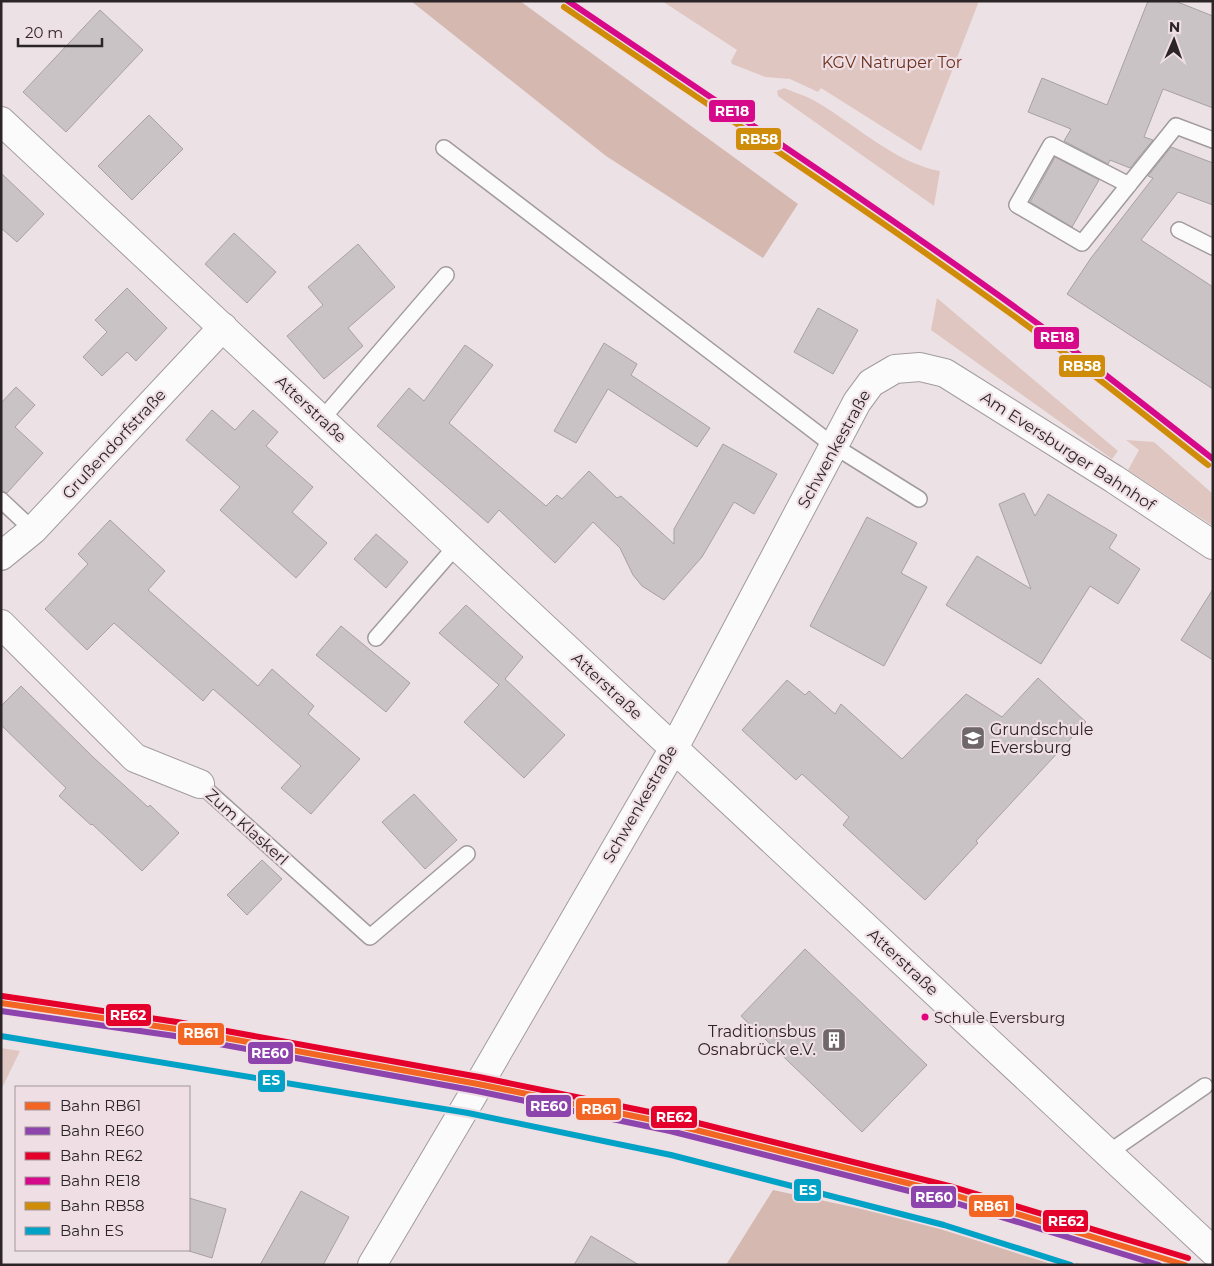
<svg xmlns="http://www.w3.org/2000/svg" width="1214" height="1266" viewBox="0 0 1214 1266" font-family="Montserrat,sans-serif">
	<rect width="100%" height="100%" fill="#ece2e5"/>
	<path fill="#e0c6c0" d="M 662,1 L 979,1 L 921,151 L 821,88 L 818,92 L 790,79 L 765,77 L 732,64 L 731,61 L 737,50 Z
		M 784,88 C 793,92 804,95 813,100 C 853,122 894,163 940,171 L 934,206 L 778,96 L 777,91 Z
		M 937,298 L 1118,451 L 1112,459 L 931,330 Z
		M 1126,440 L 1154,442 L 1213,494 L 1213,526 L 1128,470 L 1139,450 Z
		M 1,1048 L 20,1051 L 1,1090 Z"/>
	<path fill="#d5b9b1" d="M 411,1 L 520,1 L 798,204 L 763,258 L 606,156 Z
		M 773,1190 L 952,1228 L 1084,1265 L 726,1265 Z"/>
	<path fill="#c9c3c6" stroke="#a7a1a4" d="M 1148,1 L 1175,1 L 1213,16 L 1213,108 L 1163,89 L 1144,137 L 1153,140 L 1130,168 L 1110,160 L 1108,164 L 1064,141 L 1071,129 L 1028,112 L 1042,78 L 1107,105 Z
		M 100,10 L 143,50 L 66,132 L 23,92 Z
		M 149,115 L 183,149 L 132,200 L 98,166 Z
		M 1171,147 L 1213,163 L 1213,205 L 1178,192 L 1141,240 L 1213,287 L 1213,389 L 1067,294 L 1091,258 L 1153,178 L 1148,176 Z
		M 1055,157 L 1099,180 L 1072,227 L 1030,202 Z
		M 1,173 L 44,214 L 17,242 L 1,228 Z
		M 234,233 L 276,272 L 247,303 L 205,264 Z
		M 358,244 L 395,287 L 348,328 L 363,346 L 324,379 L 287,336 L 323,305 L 308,287 Z
		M 127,288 L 167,328 L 136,361 L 127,352 L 102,376 L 83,357 L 107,332 L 95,320 Z
		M 818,308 L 858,330 L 833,374 L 794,352 Z
		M 604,343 L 637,364 L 631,375 L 710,428 L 697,447 L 608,389 L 576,443 L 554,431 Z
		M 465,345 L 493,365 L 449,423 L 546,506 L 557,495 L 562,499 L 589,471 L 617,498 L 621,496 L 674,544 L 674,529 L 723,444 L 777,474 L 754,514 L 734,502 L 702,557 L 664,600 L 642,586 L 633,575 L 620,548 L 593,522 L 555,563 L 499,510 L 488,523 L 377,426 L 409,388 L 424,401 Z
		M 16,387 L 35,405 L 15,427 L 43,453 L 7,493 L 1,491 L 1,403 Z
		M 212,410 L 235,430 L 253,410 L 278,432 L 266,446 L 313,487 L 292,512 L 327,543 L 296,578 L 220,510 L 240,487 L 186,440 Z
		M 1024,493 L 1035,516 L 1048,494 L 1117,535 L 1109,548 L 1140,569 L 1118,604 L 1090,586 L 1041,664 L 946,605 L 977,556 L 1031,589 L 999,504 Z
		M 867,517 L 917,543 L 901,573 L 927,587 L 884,666 L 810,626 Z
		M 110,520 L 165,571 L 148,590 L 258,686 L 272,669 L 314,706 L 308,714 L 360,759 L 311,814 L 281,788 L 301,766 L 213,689 L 203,701 L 114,623 L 87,650 L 45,609 L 88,564 L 78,554 Z
		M 376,534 L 408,562 L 386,588 L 354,559 Z
		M 1213,589 L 1213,660 L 1181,640 Z
		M 466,605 L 523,657 L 505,679 L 565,735 L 524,778 L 464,722 L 499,685 L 439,633 Z
		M 341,626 L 410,683 L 386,712 L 316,655 Z
		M 1038,678 L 1086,722 L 976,841 L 978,843 L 925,900 L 843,825 L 849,817 L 802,774 L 796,780 L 742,730 L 787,680 L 805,695 L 809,691 L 835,714 L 841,704 L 902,759 L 966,694 L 1002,717 Z
		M 21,686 L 94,758 L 148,807 L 150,805 L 179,833 L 142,871 L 92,824 L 91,825 L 59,796 L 66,788 L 1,725 L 1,706 Z
		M 414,794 L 457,840 L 425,869 L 382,822 Z
		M 262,860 L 282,879 L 247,915 L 227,895 Z
		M 805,949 L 927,1065 L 862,1132 L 741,1016 Z
		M 301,1191 L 349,1217 L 323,1265 L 260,1265 Z
		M 189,1198 L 226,1209 L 212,1258 L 189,1251 Z
		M 591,1236 L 639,1265 L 574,1265 Z"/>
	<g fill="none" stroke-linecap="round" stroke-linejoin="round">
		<defs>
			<path id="service" d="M 444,148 L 834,446 L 919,499
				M 1129,185 L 1051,145 L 1017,205 L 1082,243 L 1176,126 L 1213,140
				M 1179,230 L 1213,247
				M 322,419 L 446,275
				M 1,500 L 33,530
				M 376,638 L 457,545
				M 200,784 L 370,937 L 467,854
				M 1108,1153 L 1205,1086"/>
			<path id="minor" d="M 1,556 L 33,530 L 223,327
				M 1,624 L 135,758 L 200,784
				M 372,1265 L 471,1098 L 674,748 L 857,402 L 871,383 L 895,369 L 920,367 L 945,373 L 1114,479 L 1213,545"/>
			<path id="tertiary" d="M 1,121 L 1213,1251"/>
		</defs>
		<use href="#service" stroke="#a29b9d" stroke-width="18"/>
		<use href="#minor" stroke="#a29b9d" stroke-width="30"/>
		<use href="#tertiary" stroke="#a29b9d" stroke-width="30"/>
		<use href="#service" stroke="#fcfbfb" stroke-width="15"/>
		<use href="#minor" stroke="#fcfbfb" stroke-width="28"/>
		<use href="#tertiary" stroke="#fcfbfb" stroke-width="28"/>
		<defs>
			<path id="rail-1" d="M 1,1003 L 176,1029 L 478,1084 L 672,1124 L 951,1194 L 1185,1265"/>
			<path id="rail-2" d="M 1,1011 L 175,1036 L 477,1091 L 670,1131 L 949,1201 L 1159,1265"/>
			<path id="rail-3" d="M 2,996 L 177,1022 L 479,1077 L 674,1117 L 953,1187 L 1188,1258"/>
			<path id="rail-4" d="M 568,1 C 732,112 897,220 1056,337 C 1109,377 1161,418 1213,459"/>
			<path id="rail-5" d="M 564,7 C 727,118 892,226 1051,343 C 1105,383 1156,424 1208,465"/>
			<path id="rail-6" d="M 1,1036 L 468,1113 L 671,1155 L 944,1225 L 1071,1265"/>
		</defs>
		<use href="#rail-1" stroke="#efdfe4" stroke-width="10"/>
		<use href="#rail-2" stroke="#efdfe4" stroke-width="10"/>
		<use href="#rail-3" stroke="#efdfe4" stroke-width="10"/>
		<use href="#rail-4" stroke="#efdfe4" stroke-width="10"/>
		<use href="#rail-5" stroke="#efdfe4" stroke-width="10"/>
		<use href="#rail-6" stroke="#efdfe4" stroke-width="10"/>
		<use href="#rail-1" stroke="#f26522" stroke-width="6"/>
		<use href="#rail-2" stroke="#8e44ad" stroke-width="6"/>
		<use href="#rail-3" stroke="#e4002b" stroke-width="6"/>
		<use href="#rail-4" stroke="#d7098b" stroke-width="6"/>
		<use href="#rail-5" stroke="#ce8c08" stroke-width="6"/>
		<use href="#rail-6" stroke="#02a2c6" stroke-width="6"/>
	</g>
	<defs>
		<symbol id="school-square" viewBox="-11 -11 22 22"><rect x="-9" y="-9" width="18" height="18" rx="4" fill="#6f676a" stroke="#efdfe4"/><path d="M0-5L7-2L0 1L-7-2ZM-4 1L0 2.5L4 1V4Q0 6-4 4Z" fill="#fff"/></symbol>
		<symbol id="building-square" viewBox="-11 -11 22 22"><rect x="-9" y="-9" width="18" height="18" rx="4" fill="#6f676a" stroke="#efdfe4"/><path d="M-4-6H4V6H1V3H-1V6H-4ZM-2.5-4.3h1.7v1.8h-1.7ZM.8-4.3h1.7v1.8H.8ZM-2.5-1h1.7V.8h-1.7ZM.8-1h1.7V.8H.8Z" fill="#fff"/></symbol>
	</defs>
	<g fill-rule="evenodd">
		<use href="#school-square" x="959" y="724" width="28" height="28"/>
		<use href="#building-square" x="820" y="1026" width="28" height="28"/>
	</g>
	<circle fill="#e5007d" stroke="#efdfe4" stroke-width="2" cx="925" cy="1017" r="4.5"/>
	<g text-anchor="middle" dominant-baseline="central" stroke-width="4.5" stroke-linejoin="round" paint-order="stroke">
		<g font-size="15" fill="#2b2528" stroke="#efdfe4" text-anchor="start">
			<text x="934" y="1017">Schule Eversburg</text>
		</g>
		<g font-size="16" fill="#6b321d" stroke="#efdfe4">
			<text x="892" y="62">KGV Natruper Tor</text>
		</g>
		<g font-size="16" fill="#2b2528" stroke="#efdfe4">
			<text transform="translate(311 409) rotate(43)">Atterstraße</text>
			<text transform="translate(114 444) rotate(-47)">Grußendorfstraße</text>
			<text transform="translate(834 449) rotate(-61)">Schwenkestraße</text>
			<text transform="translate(1068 451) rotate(33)">Am Eversburger Bahnhof</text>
			<text transform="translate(607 686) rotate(43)">Atterstraße</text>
			<text transform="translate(640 804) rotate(-60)">Schwenkestraße</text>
			<text transform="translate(247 827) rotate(42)">Zum Klaskerl</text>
			<text transform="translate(903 962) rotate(43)">Atterstraße</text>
		</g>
		<g font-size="16" fill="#2b2528" stroke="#efdfe4" text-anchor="start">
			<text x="990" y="729">Grundschule<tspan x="990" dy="18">Eversburg</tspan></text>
			<text x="816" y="1031" text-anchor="end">Traditionsbus<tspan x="816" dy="18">Osnabrück e.V.</tspan></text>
		</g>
	</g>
	<g stroke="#efdfe4" stroke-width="2">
		<rect x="708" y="99" width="48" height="24" rx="5" fill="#d7098b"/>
		<rect x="735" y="127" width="47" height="24" rx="5" fill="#ce8c08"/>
		<rect x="1033" y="326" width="47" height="24" rx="5" fill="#d7098b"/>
		<rect x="1058" y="354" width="48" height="24" rx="5" fill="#ce8c08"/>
		<rect x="105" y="1003" width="47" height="24" rx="5" fill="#e4002b"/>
		<rect x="177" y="1022" width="48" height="24" rx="5" fill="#f26522"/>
		<rect x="247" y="1041" width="47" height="24" rx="5" fill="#8e44ad"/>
		<rect x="257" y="1069" width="29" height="24" rx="5" fill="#02a2c6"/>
		<rect x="525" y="1094" width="47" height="24" rx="5" fill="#8e44ad"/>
		<rect x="575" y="1097" width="47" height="24" rx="5" fill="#f26522"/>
		<rect x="650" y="1105" width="48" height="24" rx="5" fill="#e4002b"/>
		<rect x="793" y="1178" width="29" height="24" rx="5" fill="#02a2c6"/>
		<rect x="910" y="1185" width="47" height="24" rx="5" fill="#8e44ad"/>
		<rect x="968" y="1194" width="47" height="24" rx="5" fill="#f26522"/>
		<rect x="1042" y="1209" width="47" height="24" rx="5" fill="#e4002b"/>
	</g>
	<g font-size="14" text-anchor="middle" font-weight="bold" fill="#fff">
		<text x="732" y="116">RE18</text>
		<text x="759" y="144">RB58</text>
		<text x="1057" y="342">RE18</text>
		<text x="1082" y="371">RB58</text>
		<text x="128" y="1020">RE62</text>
		<text x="201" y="1038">RB61</text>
		<text x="270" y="1058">RE60</text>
		<text x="271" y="1085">ES</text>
		<text x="549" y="1111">RE60</text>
		<text x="599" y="1114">RB61</text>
		<text x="674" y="1122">RE62</text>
		<text x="808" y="1195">ES</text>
		<text x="934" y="1202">RE60</text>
		<text x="991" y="1211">RB61</text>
		<text x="1066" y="1226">RE62</text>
	</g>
	<rect width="1214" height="1266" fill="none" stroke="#2b2528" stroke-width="5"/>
	<rect x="15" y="1086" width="175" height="165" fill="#efdfe4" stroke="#a19599"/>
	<rect x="25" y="1102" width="25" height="8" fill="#f26522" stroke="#a19599"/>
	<text x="60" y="1111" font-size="15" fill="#2b2528">Bahn RB61</text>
	<rect x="25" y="1127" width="25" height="8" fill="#8e44ad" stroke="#a19599"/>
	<text x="60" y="1136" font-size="15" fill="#2b2528">Bahn RE60</text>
	<rect x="25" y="1152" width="25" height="8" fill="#e4002b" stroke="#a19599"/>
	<text x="60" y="1161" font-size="15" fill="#2b2528">Bahn RE62</text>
	<rect x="25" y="1177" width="25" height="8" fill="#d7098b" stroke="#a19599"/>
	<text x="60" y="1186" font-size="15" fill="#2b2528">Bahn RE18</text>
	<rect x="25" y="1202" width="25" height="8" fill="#ce8c08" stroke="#a19599"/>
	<text x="60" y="1211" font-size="15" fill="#2b2528">Bahn RB58</text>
	<rect x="25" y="1227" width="25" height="8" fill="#02a2c6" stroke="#a19599"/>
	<text x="60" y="1236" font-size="15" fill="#2b2528">Bahn ES</text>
	<g transform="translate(1174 40) rotate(2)" stroke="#efdfe4" stroke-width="4" paint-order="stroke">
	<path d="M0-4L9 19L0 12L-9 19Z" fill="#2b2528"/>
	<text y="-8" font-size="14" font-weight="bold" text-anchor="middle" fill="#2b2528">N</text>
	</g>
	<path d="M18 38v8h84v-8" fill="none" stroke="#2b2528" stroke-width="2.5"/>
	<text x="25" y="38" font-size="15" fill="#2b2528" stroke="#efdfe4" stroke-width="4" paint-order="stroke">20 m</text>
</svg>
